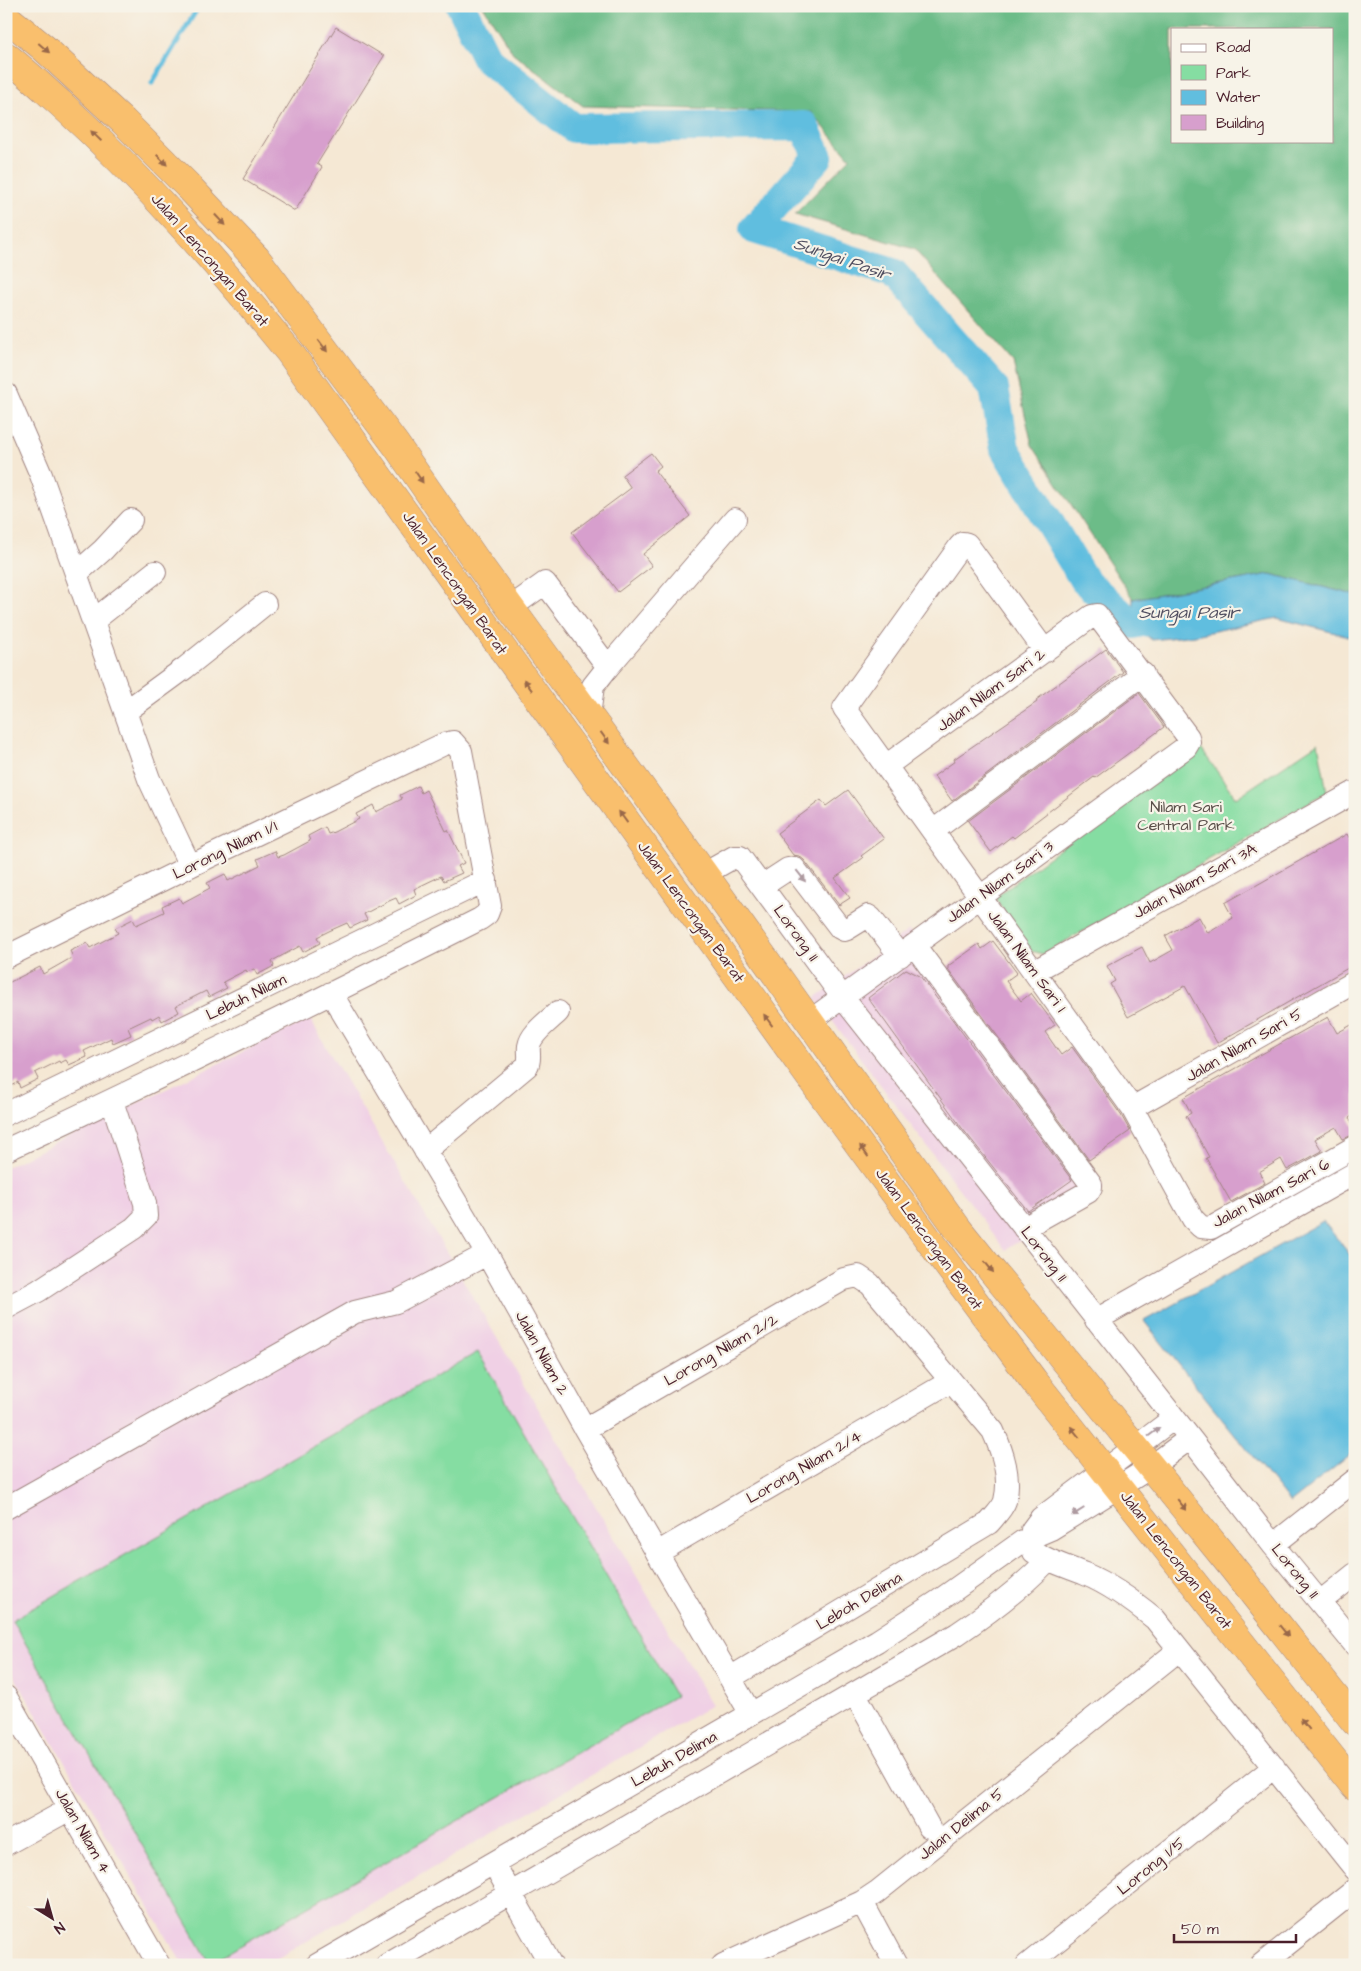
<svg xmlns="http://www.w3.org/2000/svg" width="1361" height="1971" viewBox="0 0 1361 1971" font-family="'Architects Daughter',sans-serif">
	<rect width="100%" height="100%" fill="#f7f3e8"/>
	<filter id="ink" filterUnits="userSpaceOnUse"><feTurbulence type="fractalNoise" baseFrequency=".02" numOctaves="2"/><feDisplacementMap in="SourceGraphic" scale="10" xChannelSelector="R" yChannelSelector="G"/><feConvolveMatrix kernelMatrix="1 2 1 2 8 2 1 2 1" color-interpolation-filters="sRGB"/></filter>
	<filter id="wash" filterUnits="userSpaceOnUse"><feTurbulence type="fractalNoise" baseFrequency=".0096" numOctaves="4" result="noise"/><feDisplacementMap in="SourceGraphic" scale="20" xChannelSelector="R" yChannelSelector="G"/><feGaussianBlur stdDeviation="1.12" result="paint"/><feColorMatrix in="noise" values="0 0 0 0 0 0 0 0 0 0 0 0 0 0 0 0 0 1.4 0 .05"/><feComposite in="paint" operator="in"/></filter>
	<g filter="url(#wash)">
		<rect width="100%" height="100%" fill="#f5e8d4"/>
		<path fill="#f0d0e5" d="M 909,930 L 1104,1189 L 1005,1250 L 815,998 Z
			M 310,1019 L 712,1705 L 266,1965 L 183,1965 L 6,1662 L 6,1167 Z"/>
		<path fill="#85dda2" stroke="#687e66" d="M 1318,743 L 1327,792 L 1043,954 L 1027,950 L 995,897 L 1199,746 L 1236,798 Z
			M 478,1352 L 675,1696 L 210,1963 L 12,1620 Z"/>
		<path fill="#6cbc88" stroke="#5b6e5a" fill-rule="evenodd" d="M 483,6 L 1355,6 L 1355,595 L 1270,574 L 1133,599 L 1032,445 L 1013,362 L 914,249 L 795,214 L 850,158 L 811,112 L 583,106 L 513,53 ZM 1172,29 L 1332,29 L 1332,141 L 1172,141 Z"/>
		<path fill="#61bedf" stroke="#566e85" d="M 1270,574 L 1355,595 L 1355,638 L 1277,618 L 1195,635 L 1152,640 L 1132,624 L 1133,599 Z
			M 1323,1221 L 1355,1261 L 1355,1451 L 1290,1503 L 1144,1321 Z"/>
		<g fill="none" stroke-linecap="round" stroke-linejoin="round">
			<path stroke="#61bedf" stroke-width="5" d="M 152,83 L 199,6"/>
			<path stroke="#61bedf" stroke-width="30" d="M 461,6 L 487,59 L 574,128 L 804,126 L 818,157 L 754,229 L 893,273 L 994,388 L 1005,449 L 1084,580 L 1132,624 L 1171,616"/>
		</g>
		<g id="blocks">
			<path fill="#d79fcd" d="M 336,27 L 384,56 L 317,164 L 322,167 L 295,211 L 243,179 Z
				M 651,453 L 661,466 L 655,471 L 690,516 L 643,554 L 652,566 L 618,592 L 572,532 L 631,488 L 622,475 Z
				M 1106,649 L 1123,672 L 952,801 L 934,776 L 955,761 L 954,759 L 1037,702 L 1036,700 Z
				M 1139,693 L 1164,727 L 1095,778 L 1094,777 L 1014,838 L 1012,836 L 991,852 L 968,821 Z
				M 418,786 L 421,793 L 426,790 L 446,831 L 448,830 L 464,863 L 458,866 L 462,873 L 444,881 L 441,876 L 414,889 L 416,895 L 399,904 L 396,898 L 389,901 L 364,914 L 367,920 L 350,928 L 347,923 L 329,931 L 317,937 L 320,943 L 303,952 L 300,946 L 272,961 L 274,966 L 257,975 L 254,969 L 247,972 L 246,970 L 223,982 L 227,988 L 209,997 L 206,991 L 176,1006 L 179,1012 L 162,1021 L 159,1015 L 152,1019 L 151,1017 L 128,1028 L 131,1035 L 113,1043 L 111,1038 L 84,1051 L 87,1057 L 69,1065 L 66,1060 L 60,1063 L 59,1061 L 35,1073 L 38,1079 L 20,1088 L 18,1082 L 11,1086 L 6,1076 L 6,984 L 40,967 L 43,974 L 73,957 L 70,951 L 87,943 L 90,948 L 118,933 L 115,928 L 133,919 L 136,925 L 164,912 L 162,906 L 179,898 L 182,903 L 210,888 L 207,883 L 225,874 L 228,881 L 260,865 L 257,859 L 275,851 L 278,857 L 284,855 L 310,841 L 308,836 L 325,827 L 328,834 L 334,832 L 359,819 L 356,814 L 373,805 L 376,812 L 402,799 L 400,795 Z
				M 848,790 L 884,839 L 861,856 L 863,858 L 835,878 L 850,898 L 839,905 L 804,860 L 799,856 L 793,855 L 777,833 L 821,800 L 826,806 Z
				M 1347,834 L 1355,848 L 1355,964 L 1217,1043 L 1185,986 L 1128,1017 L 1110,984 L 1115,981 L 1107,966 L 1142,947 L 1150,963 L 1173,950 L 1165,936 L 1199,917 L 1208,933 L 1233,918 L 1225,903 Z
				M 993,941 L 1017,973 L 1006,981 L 1021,1001 L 1031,993 L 1055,1025 L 1045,1032 L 1061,1055 L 1072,1047 L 1121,1115 L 1130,1131 L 1089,1160 L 948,969 L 948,966 L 979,944 L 982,949 Z
				M 906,969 L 920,976 L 1072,1180 L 1028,1211 L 962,1128 L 868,998 Z
				M 1328,1017 L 1337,1033 L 1355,1023 L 1355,1114 L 1349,1118 L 1355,1129 L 1355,1134 L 1343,1139 L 1336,1127 L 1315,1139 L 1322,1151 L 1287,1170 L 1281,1159 L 1259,1172 L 1265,1183 L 1231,1202 L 1206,1158 L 1209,1157 L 1186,1116 L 1191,1113 L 1183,1098 Z"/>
		</g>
	</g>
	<g filter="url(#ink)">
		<use href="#blocks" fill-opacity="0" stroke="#a08480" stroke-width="1"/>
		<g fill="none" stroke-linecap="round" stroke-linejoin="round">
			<defs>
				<path id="minor" d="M 6,394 L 41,475 L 149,779 L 190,866
					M 76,574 L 103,550 L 131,520
					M 510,608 L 545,583 L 608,667 L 593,686 L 589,716
					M 93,621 L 155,572
					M 1045,651 L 967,544 L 963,543 L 960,546 L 844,708 L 1132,1108 L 1193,1219 L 1201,1227 L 1211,1228 L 1355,1147
					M 608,667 L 735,519
					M 125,712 L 185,668 L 265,604
					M 933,831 L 1143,674
					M 704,874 L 734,857 L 740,857 L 843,998 L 1190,1438 L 1273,1545 L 1355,1645
					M 762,886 L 788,869 L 794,868 L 840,928 L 844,930 L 847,929 L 868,916 L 871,918 L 900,956
					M 914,945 L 1091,1184 L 1091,1187 L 1088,1192 L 1024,1228
					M 6,957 L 190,866 L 444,744 L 453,742 L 461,751 L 490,906 L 487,914 L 480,919 C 323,998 165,1076 6,1150
					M 1035,971 L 1355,792
					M 331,993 L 487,1254 L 585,1429 L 751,1714
					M 810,1021 L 1186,747 L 1189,742 L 1188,737 L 1097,615 L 1092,616 L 886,766
					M 1132,1108 L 1355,982
					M 6,1114 L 486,880
					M 425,1151 L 527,1066 C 531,1059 528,1053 529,1046 C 531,1033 549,1021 558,1012
					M 6,1308 L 38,1291 L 134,1228 L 146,1216 L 145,1203 L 112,1101
					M 1096,1320 L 1355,1173
					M 585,1429 L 844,1279 L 858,1276 L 870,1284 L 993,1431 C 1003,1453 1011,1477 1005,1501 C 1003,1508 994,1517 989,1523 L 730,1678
					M 6,1508 L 355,1312 L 396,1302 L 487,1254
					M 1032,1530 L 1041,1518 L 1174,1418
					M 1273,1545 L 1355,1480
					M 1034,1552 C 1050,1562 1068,1567 1085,1574 C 1111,1585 1133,1601 1155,1619 L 1355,1869
					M 657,1553 L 951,1381
					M 1320,1602 L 1355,1574
					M 855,1694 L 929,1827
					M 6,1697 L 159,1965
					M 6,1844 L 70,1809
					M 494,1864 L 551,1965
					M 862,1902 L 896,1965
					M 317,1965 L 877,1641 L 940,1600 L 1023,1541 L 1051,1529 L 1151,1467 L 1190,1438
					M 387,1965 L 957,1634 C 990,1612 1020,1589 1048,1560
					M 723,1965 L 862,1902 L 877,1892 L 1179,1650
					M 1027,1965 L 1274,1767
					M 1261,1965 L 1355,1890"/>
				<path id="highway" d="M 6,17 L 44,48 L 123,121 L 187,185 L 256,258 L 396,445 L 477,562 L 704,874 L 958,1229 L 1229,1563 L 1355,1722
					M 6,56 C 25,71 43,88 61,104 C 145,180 219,265 290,353 L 827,1101 L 934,1247 L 1034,1381 L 1355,1787"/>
			</defs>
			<use href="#minor" stroke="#a08480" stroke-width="24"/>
			<use href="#highway" stroke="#a08480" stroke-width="29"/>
			<use href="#minor" stroke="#fff" stroke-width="22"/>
			<use href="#highway" stroke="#f9bf6d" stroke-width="28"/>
		</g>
		<defs><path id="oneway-solid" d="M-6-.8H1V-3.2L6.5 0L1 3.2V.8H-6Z" transform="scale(1.25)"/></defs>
		<g fill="#996749">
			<use href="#oneway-solid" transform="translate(44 48) rotate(41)"/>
			<use href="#oneway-solid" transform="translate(96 136) rotate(-136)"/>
			<use href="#oneway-solid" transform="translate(162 160) rotate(45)"/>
			<use href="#oneway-solid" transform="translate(220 220) rotate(47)"/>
			<use href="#oneway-solid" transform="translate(323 346) rotate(53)"/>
			<use href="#oneway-solid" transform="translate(419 477) rotate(56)"/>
			<use href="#oneway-solid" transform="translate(528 685) rotate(-126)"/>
			<use href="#oneway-solid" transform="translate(605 738) rotate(54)"/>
			<use href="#oneway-solid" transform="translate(623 817) rotate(-126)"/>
			<use href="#oneway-solid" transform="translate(768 1020) rotate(-126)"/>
			<use href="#oneway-solid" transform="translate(864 1151) rotate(-126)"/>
			<use href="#oneway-solid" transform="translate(989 1267) rotate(51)"/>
			<use href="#oneway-solid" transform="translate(1075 1432) rotate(-129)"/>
			<use href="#oneway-solid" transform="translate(1182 1505) rotate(51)"/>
			<use href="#oneway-solid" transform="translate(1284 1631) rotate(51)"/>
			<use href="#oneway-solid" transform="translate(1305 1724) rotate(-128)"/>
		</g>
		<g fill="#ae9aa0">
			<use href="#oneway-solid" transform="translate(801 876) rotate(52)"/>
			<use href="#oneway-solid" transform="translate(1154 1432) rotate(-37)"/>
			<use href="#oneway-solid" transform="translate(1078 1512) rotate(148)"/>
		</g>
	</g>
	<g text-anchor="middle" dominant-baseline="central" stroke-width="4.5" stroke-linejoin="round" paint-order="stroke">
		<g font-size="16" fill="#4a1f2b" stroke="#f7f3e8">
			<text transform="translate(210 260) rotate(49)">Jalan Lencongan Barat</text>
			<text transform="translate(455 583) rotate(55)">Jalan Lencongan Barat</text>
			<text transform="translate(991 690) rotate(-36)">Jalan Nilam Sari 2</text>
			<text transform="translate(225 850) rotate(-26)">Lorong Nilam 1/1</text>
			<text transform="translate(1195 881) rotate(-29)">Jalan Nilam Sari 3A</text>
			<text transform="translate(1000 882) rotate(-36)">Jalan Nilam Sari 3</text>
			<text transform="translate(691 912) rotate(54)">Jalan Lencongan Barat</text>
			<text transform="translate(796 933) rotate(54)">Lorong 11</text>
			<text transform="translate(1027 961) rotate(54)">Jalan Nilam Sari 1</text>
			<text transform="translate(246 997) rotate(-26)">Lebuh Nilam</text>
			<text transform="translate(1244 1045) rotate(-30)">Jalan Nilam Sari 5</text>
			<text transform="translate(1271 1193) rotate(-28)">Jalan Nilam Sari 6</text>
			<text transform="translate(929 1239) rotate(54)">Jalan Lencongan Barat</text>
			<text transform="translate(1044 1254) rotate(52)">Lorong 11</text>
			<text transform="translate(721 1350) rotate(-30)">Lorong Nilam 2/2</text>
			<text transform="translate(542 1353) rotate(61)">Jalan Nilam 2</text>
			<text transform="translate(804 1467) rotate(-30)">Lorong Nilam 2/4</text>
			<text transform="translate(1176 1560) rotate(52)">Jalan Lencongan Barat</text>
			<text transform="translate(1295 1571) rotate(51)">Lorong 11</text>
			<text transform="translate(859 1601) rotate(-31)">Leboh Delima</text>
			<text transform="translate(674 1759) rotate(-30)">Lebuh Delima</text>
			<text transform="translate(961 1824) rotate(-39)">Jalan Delima 5</text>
			<text transform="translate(83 1831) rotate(60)">Jalan Nilam 4</text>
			<text transform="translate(1151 1866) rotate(-39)">Lorong 1/5</text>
		</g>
		<g font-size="16" fill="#594e49" stroke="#f7f3e8">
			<text x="1186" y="807">Nilam Sari<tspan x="1186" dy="18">Central Park</tspan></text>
		</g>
		<g font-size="18" font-style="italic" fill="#514f61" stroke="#f7f3e8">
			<text transform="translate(842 259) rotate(19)">Sungai Pasir</text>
			<text x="1189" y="612">Sungai Pasir</text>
		</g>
	</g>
	<rect width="1361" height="1971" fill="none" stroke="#f7f3e8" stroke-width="25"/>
	<rect x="1171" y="28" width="162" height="115" fill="#f7f3e8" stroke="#b29e9c"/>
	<rect x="1181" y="44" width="25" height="8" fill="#ffffff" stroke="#b29e9c"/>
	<text x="1216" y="52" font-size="15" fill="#4a1f2b">Road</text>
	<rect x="1181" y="65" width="25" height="15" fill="#85dda2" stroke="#b29e9c"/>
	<text x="1216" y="78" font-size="15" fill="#4a1f2b">Park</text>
	<rect x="1181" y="90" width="25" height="15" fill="#61bedf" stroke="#b29e9c"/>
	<text x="1216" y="102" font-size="15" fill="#4a1f2b">Water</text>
	<rect x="1181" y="115" width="25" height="15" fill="#d79fcd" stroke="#b29e9c"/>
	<text x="1216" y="128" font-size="15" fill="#4a1f2b">Building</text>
	<g transform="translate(52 1918) rotate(143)" stroke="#f7f3e8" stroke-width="4" paint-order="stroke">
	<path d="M0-4L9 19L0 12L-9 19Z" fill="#4a1f2b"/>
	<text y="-8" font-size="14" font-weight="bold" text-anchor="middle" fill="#4a1f2b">N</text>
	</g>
	<path d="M1174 1934v8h122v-8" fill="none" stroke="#4a1f2b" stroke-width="2.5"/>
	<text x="1181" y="1934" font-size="15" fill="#4a1f2b" stroke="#f7f3e8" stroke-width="4" paint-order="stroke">50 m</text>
</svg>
